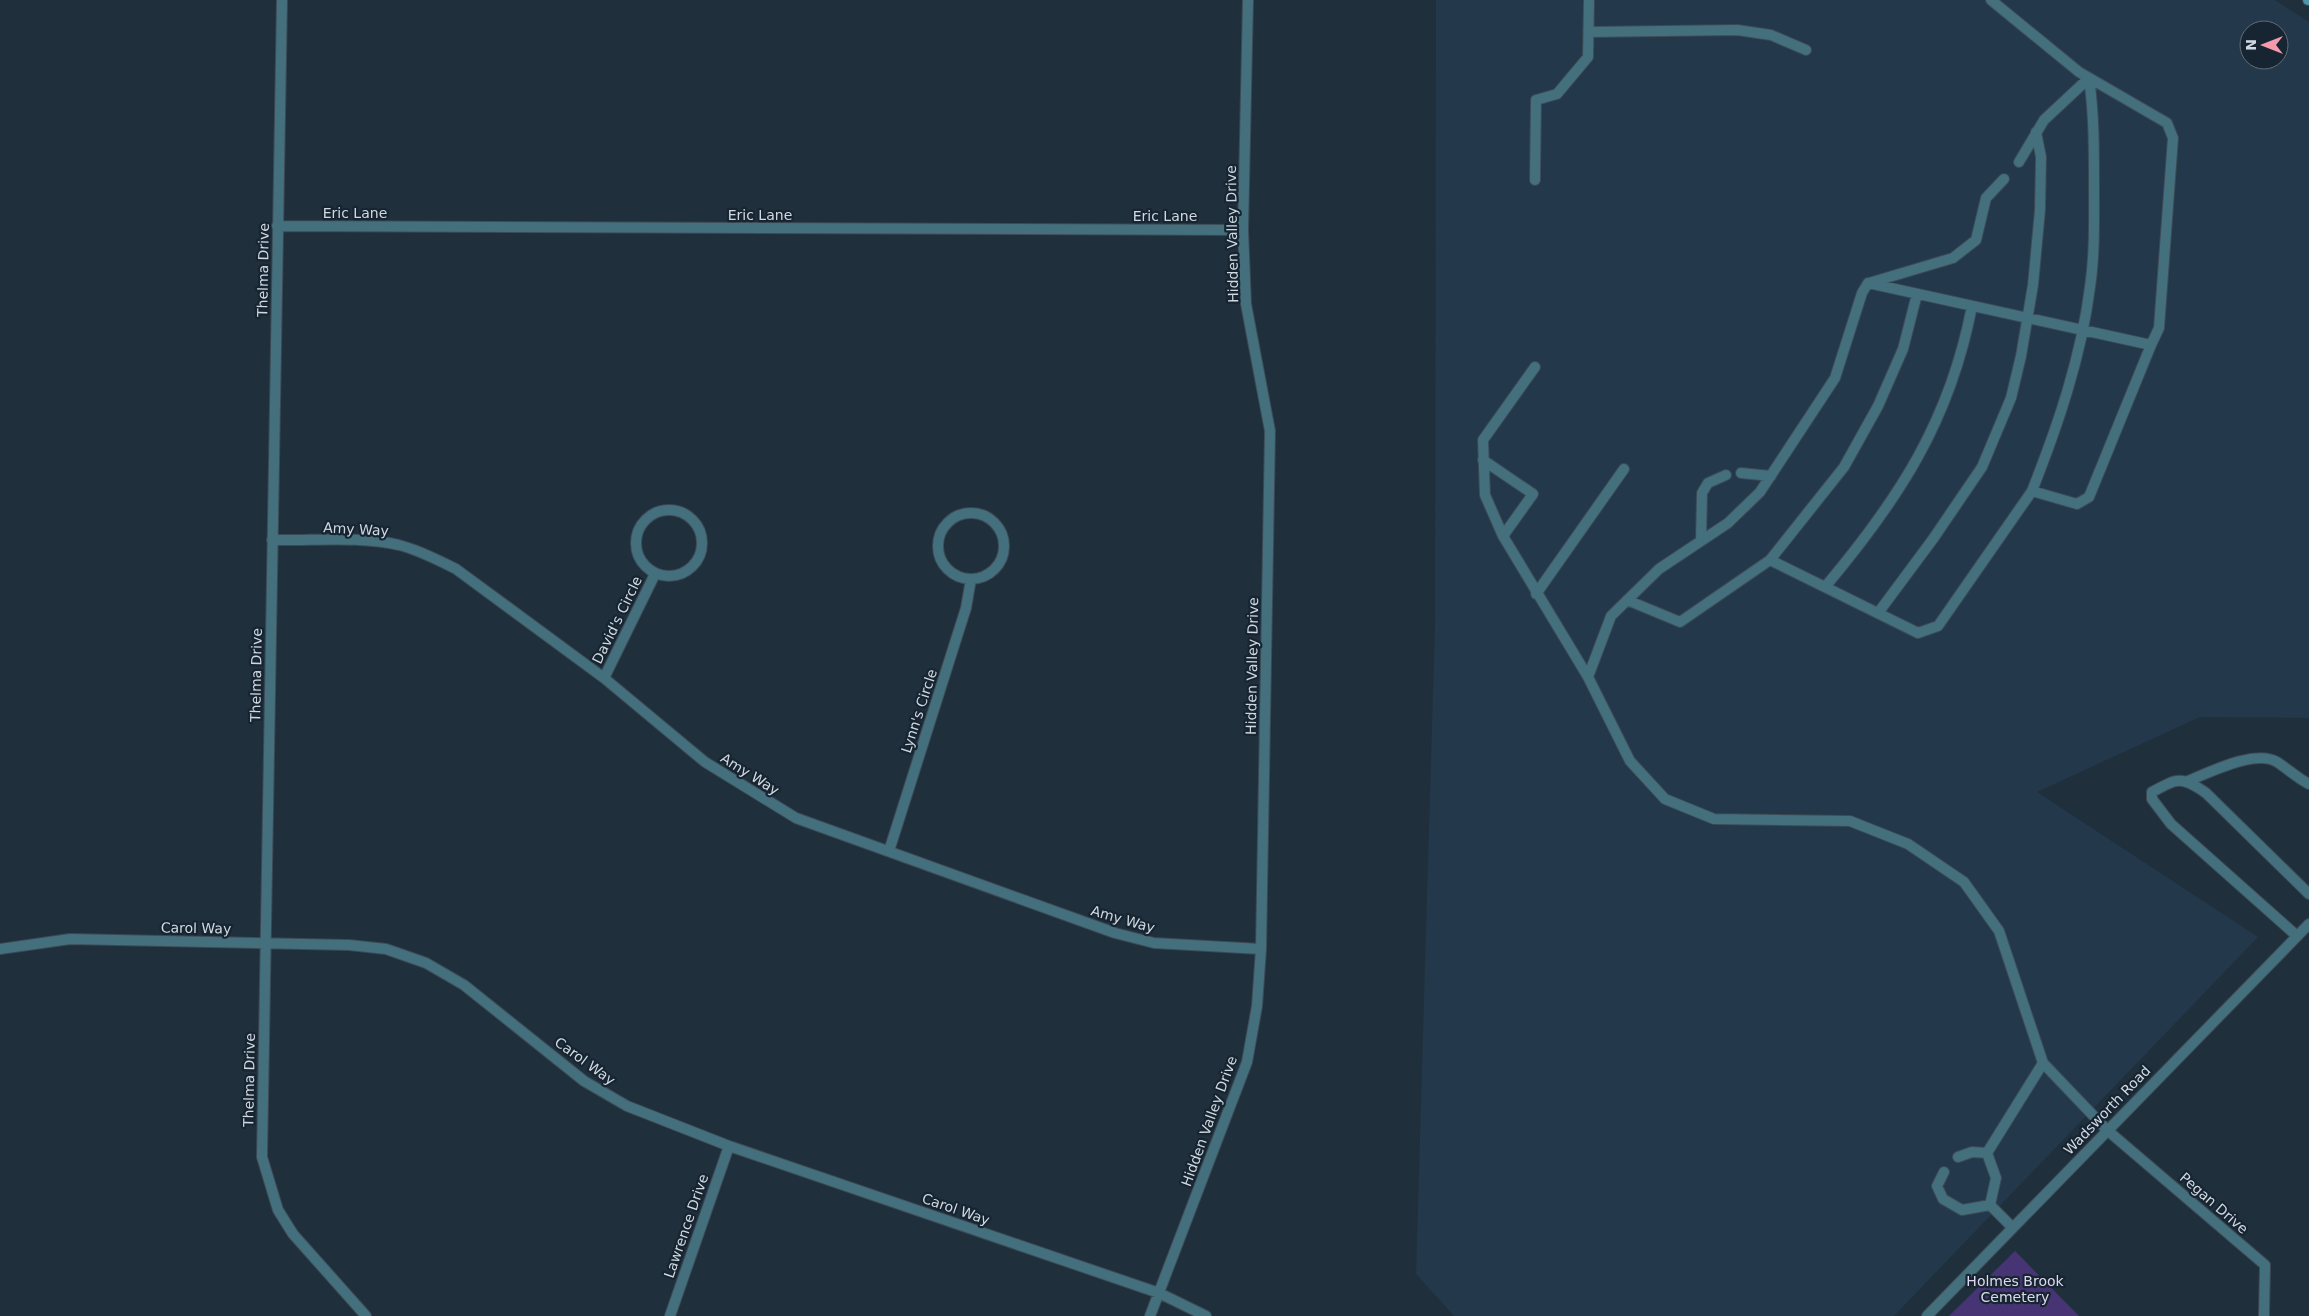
<svg xmlns="http://www.w3.org/2000/svg" width="2309" height="1316" viewBox="0 0 2309 1316" font-family="'DejaVu Sans',sans-serif">
	<rect width="100%" height="100%" fill="#202f3c"/>
	<path fill="#23384a" fill-rule="evenodd" d="M 1436,0 L 2275,0 L 2309,22 L 2309,718 L 2200,717 L 2037,792 L 2258,937 L 1894,1316 L 1454,1316 L 1416,1274 L 1435,623 ZM 2249,30 L 2279,30 L 2279,60 L 2249,60 Z"/>
	<path fill="#473475" d="M 2015,1251 L 2079,1316 L 1949,1316 Z"/>
	<g fill="none" stroke-linecap="round" stroke-linejoin="round">
		<defs>
			<path id="lane" d="M 1991,0 L 2079,72 L 2167,123 L 2173,138 L 2159,328 L 2151,345 L 1868,283 L 1862,293 L 1835,378 L 1760,492 L 1728,523 L 1659,569 L 1611,616 L 1588,677 L 1630,761 L 1665,799 L 1714,819 L 1850,821 L 1908,844 L 1964,882 L 1999,931 L 2043,1063 L 2107,1130
				M 1589,32 L 1737,30 L 1771,35 L 1806,50
				M 2019,162 L 2044,120 L 2089,78
				M 1535,180 L 1536,100 L 1557,94 L 1588,57 L 1589,0
				M 1869,283 L 1953,258 L 1976,240 L 1986,198 L 2004,179
				M 1535,367 L 1483,440 L 1485,495 L 1503,536 L 1588,677
				M 1483,460 L 1533,494 L 1503,536
				M 1741,473 L 1771,476
				M 2032,491 C 2058,425 2081,358 2090,287 C 2095,253 2094,218 2094,184 C 2094,148 2094,114 2089,78
				M 1701,541 L 1702,493 L 1708,483 L 1726,475
				M 1770,560 L 1844,467 L 1878,406 L 1903,349 L 1917,294
				M 1825,587 C 1899,499 1950,421 1972,306
				M 1536,594 L 1624,469
				M 1627,600 L 1680,622 L 1770,560 L 1918,633 L 1938,626 L 2032,491 L 2077,504 L 2089,497 L 2151,345
				M 1878,613 L 1933,539 L 1982,467 L 2011,398 L 2021,356 L 2033,285 L 2040,210 L 2041,157 L 2036,132
				M 2188,781 C 2210,772 2256,749 2277,762 C 2288,769 2297,778 2309,784
				M 2297,936 L 2171,824 L 2152,799 L 2152,792 C 2178,778 2181,776 2206,793 L 2309,894
				M 1958,1157 L 1972,1152 L 1987,1153
				M 1944,1172 L 1937,1186 L 1943,1199 L 1962,1210 L 1990,1205
				M 2012,1227 L 1990,1205 L 1996,1178 L 1987,1153 L 2043,1063"/>
			<path id="street" d="M 282,0 L 262,1157 L 278,1210 L 293,1234 L 366,1316
				M 277,226 L 1243,230
				M636 543a33 33 0 1 1 66 0a33 33 0 1 1-66 0Z
				M938 546a33 33 0 1 1 66 0a33 33 0 1 1-66 0Z
				M 272,540 C 314,541 358,536 399,545 C 419,550 438,560 456,569 L 604,678 L 705,762 L 796,818 L 1115,933 L 1154,943 L 1261,949
				M 604,678 L 655,574
				M 889,851 L 966,608 L 971,579
				M 0,949 L 70,939 L 349,945 L 386,949 L 426,963 L 464,985 L 584,1081 L 627,1106 L 729,1146 L 1159,1293 L 1206,1316
				M 2107,1130 L 2265,1265 L 2264,1316
				M 670,1316 L 729,1146
				M 1150,1316 L 1247,1062 L 1257,1006 L 1261,949 L 1270,431 L 1246,304 L 1243,230 L 1248,0
				M 1927,1316 L 2309,924"/>
			<path id="secondary" d="M 2308,0 L 2309,0"/>
		</defs>
		<use href="#lane" stroke="#3c4a56" stroke-width="12"/>
		<use href="#street" stroke="#3c4a56" stroke-width="12"/>
		<use href="#secondary" stroke="#3c4a56" stroke-width="12"/>
		<use href="#lane" stroke="#446f7d" stroke-width="10"/>
		<use href="#street" stroke="#446f7d" stroke-width="10"/>
		<use href="#secondary" stroke="#4b94aa" stroke-width="10"/>
	</g>
	<g text-anchor="middle" dominant-baseline="central" stroke-width="4.5" stroke-linejoin="round" paint-order="stroke">
		<g font-size="14" fill="#d0d9e1" stroke="#172532">
			<text x="355" y="213">Eric Lane</text>
			<text x="760" y="215">Eric Lane</text>
			<text x="1165" y="216">Eric Lane</text>
			<text transform="translate(1232 234) rotate(-91)">Hidden Valley Drive</text>
			<text transform="translate(263 270) rotate(-89)">Thelma Drive</text>
			<text transform="translate(356 529) rotate(3)">Amy Way</text>
			<text transform="translate(617 620) rotate(-64)">David's Circle</text>
			<text transform="translate(1252 666) rotate(-89)">Hidden Valley Drive</text>
			<text transform="translate(256 675) rotate(-89)">Thelma Drive</text>
			<text transform="translate(919 711) rotate(-72)">Lynn's Circle</text>
			<text transform="translate(750 774) rotate(32)">Amy Way</text>
			<text transform="translate(1123 919) rotate(16)">Amy Way</text>
			<text transform="translate(196 928) rotate(1)">Carol Way</text>
			<text transform="translate(585 1061) rotate(36)">Carol Way</text>
			<text transform="translate(249 1080) rotate(-89)">Thelma Drive</text>
			<text transform="translate(2107 1110) rotate(-46)">Wadsworth Road</text>
			<text transform="translate(1209 1121) rotate(-70)">Hidden Valley Drive</text>
			<text transform="translate(2214 1203) rotate(41)">Pegan Drive</text>
			<text transform="translate(956 1209) rotate(19)">Carol Way</text>
			<text transform="translate(686 1226) rotate(-71)">Lawrence Drive</text>
		</g>
		<g font-size="14" fill="#dcd9ee" stroke="#172532">
			<text x="2015" y="1281">Holmes Brook<tspan x="2015" dy="16">Cemetery</tspan></text>
		</g>
	</g>
	<g transform="translate(2264 45) rotate(270)"><circle r="24" fill="#172532" stroke="#616d78"/>
	<path d="M0-4L9 19L0 12L-9 19Z" fill="#f39aab"/>
	<text y="-8" font-size="14" font-weight="bold" text-anchor="middle" fill="#d0d9e1">N</text>
	</g>
</svg>
